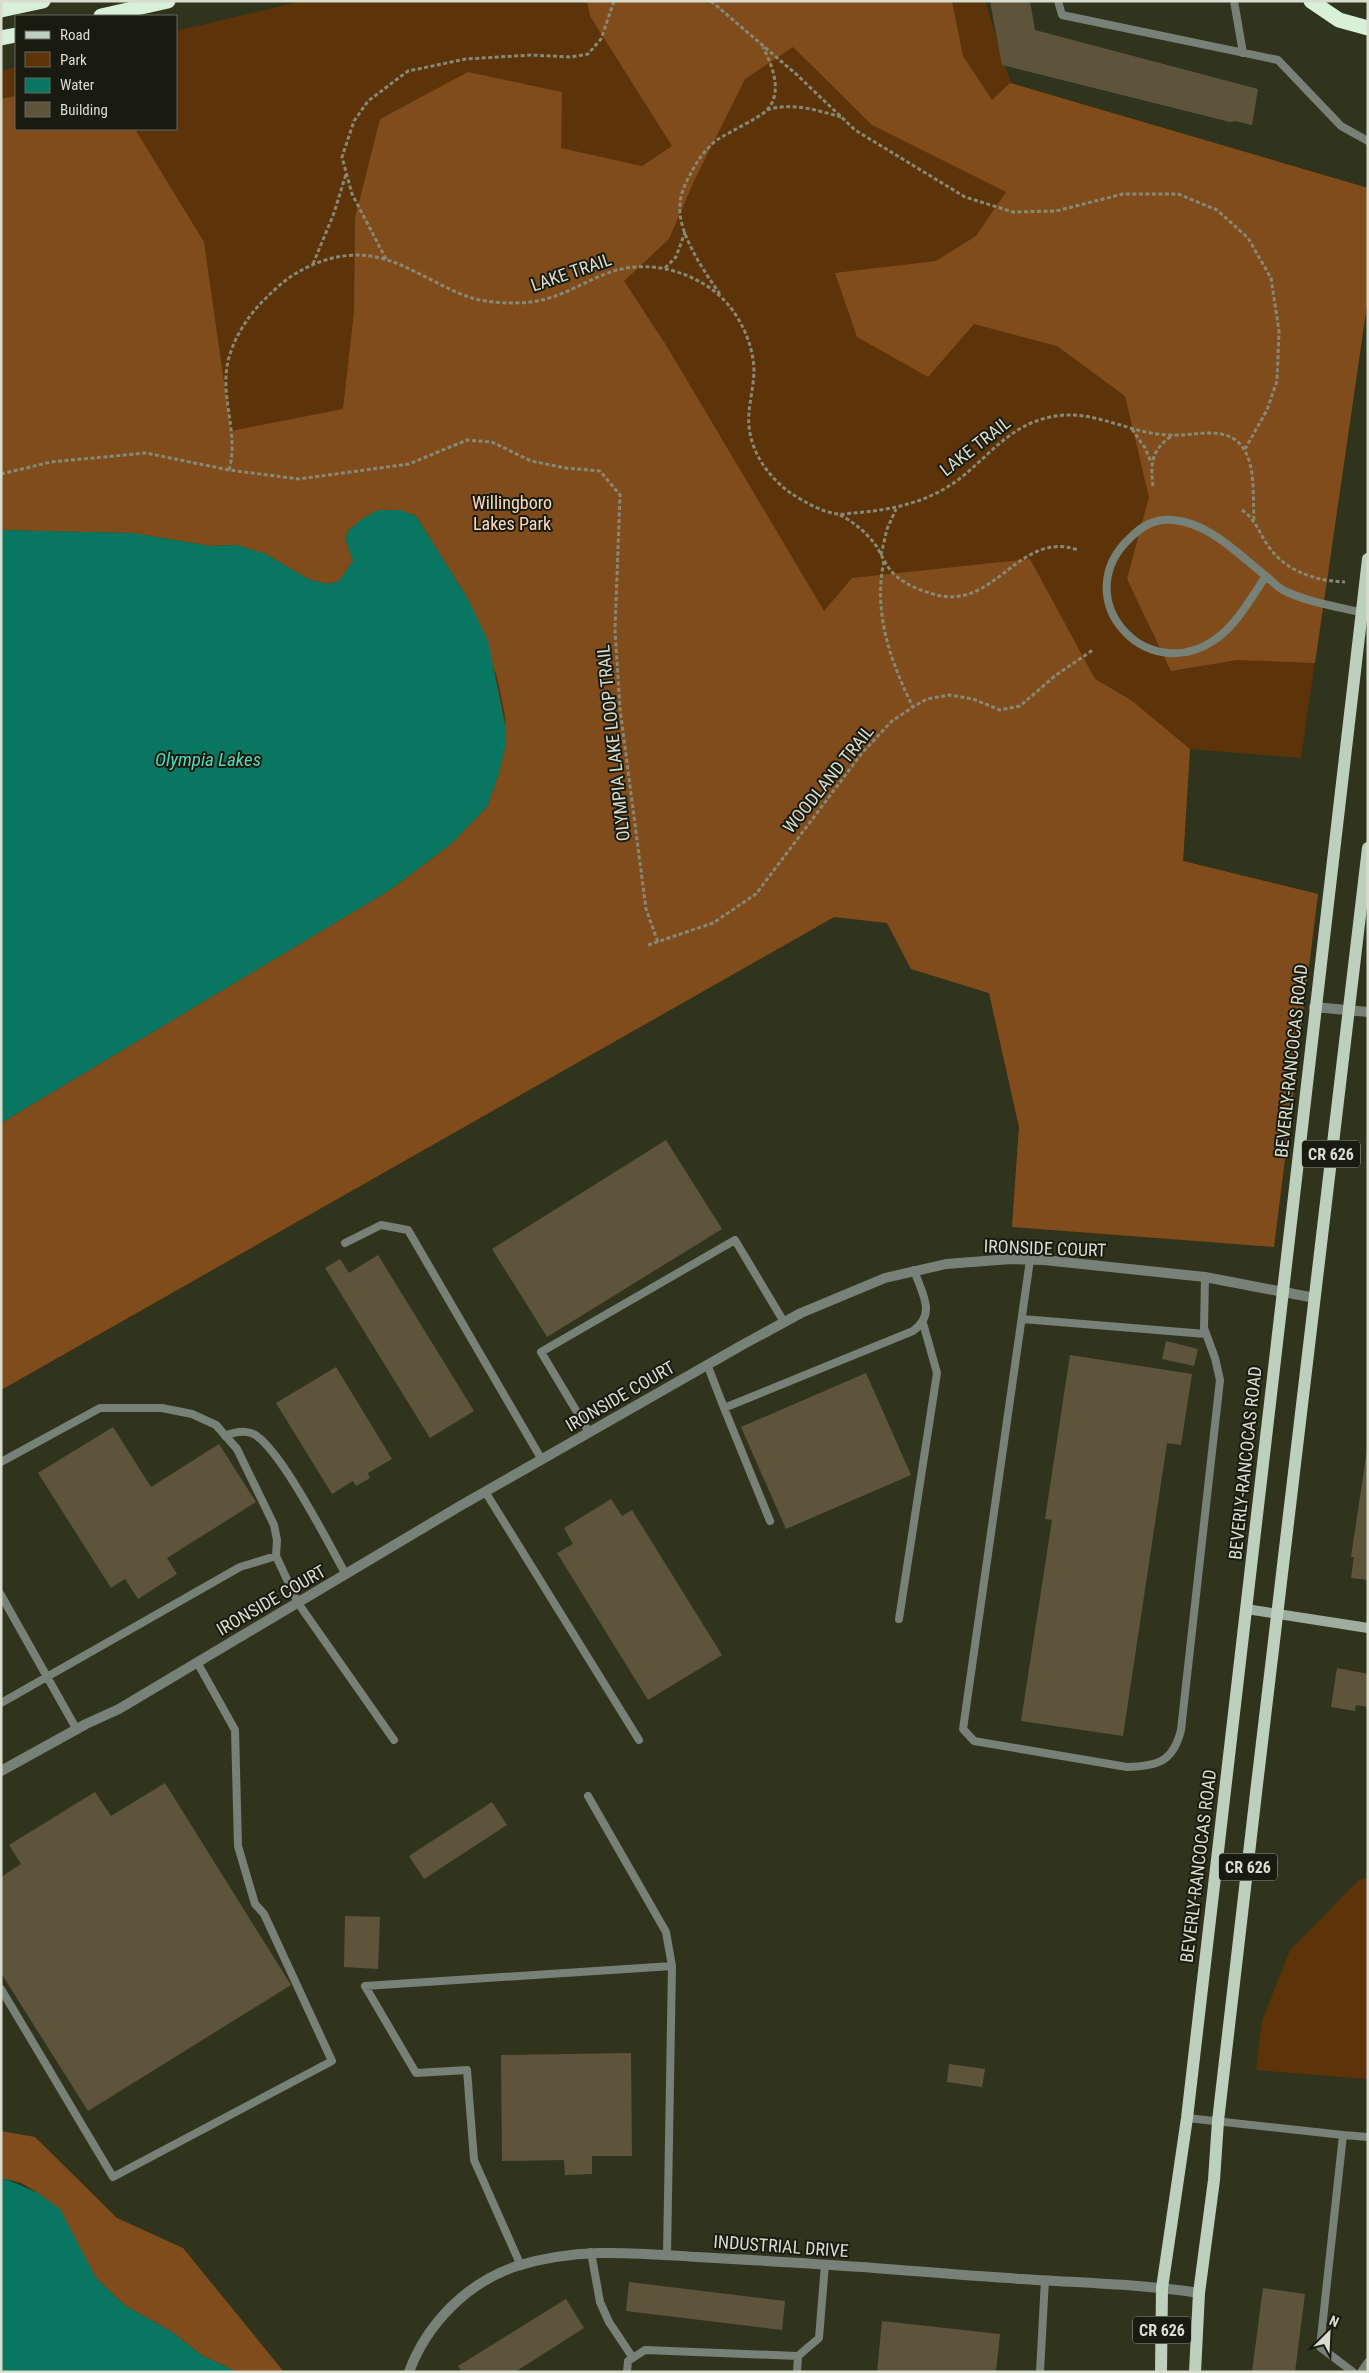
<svg xmlns="http://www.w3.org/2000/svg" width="1369" height="2373" viewBox="0 0 1369 2373" font-family="'Roboto Condensed',sans-serif">
	<rect width="100%" height="100%" fill="#30341d"/>
	<path fill="#5d3309" d="M 302,1 L 985,1 L 1011,83 L 1368,188 L 1368,298 L 1301,758 L 1190,749 L 1183,861 L 1318,894 L 1274,1247 L 1012,1227 L 1019,1127 L 989,993 L 911,969 L 887,923 L 834,917 L 1,1390 L 1,71 L 16,67 L 16,129 L 176,129 L 176,31 Z
		M 1368,1877 L 1368,2079 L 1256,2070 L 1262,2021 L 1290,1950 L 1358,1881 Z"/>
	<path fill="#804c1c" d="M 587,1 L 952,1 L 963,56 L 992,100 L 1010,83 L 1368,188 L 1368,298 L 1315,663 L 1237,660 L 1171,671 L 1127,579 L 1149,497 L 1125,396 L 1057,346 L 974,324 L 928,377 L 857,337 L 835,273 L 936,261 L 976,236 L 1006,192 L 872,125 L 793,47 L 745,79 L 694,181 L 669,239 L 624,281 L 666,345 L 824,611 L 852,578 L 1030,559 L 1095,679 L 1131,700 L 1190,749 L 1183,861 L 1318,894 L 1274,1247 L 1012,1227 L 1019,1127 L 989,993 L 911,969 L 887,923 L 834,917 L 1,1390 L 1,1123 L 390,890 L 451,844 L 487,807 L 499,773 L 506,743 L 505,715 L 497,677 L 468,599 L 416,516 C 386,503 370,511 347,532 L 346,541 L 353,561 L 339,581 L 327,584 L 308,579 L 266,554 L 237,545 L 210,546 L 133,533 L 1,530 L 1,99 L 16,96 L 16,129 L 135,129 L 204,242 L 231,431 L 343,409 L 354,312 L 355,218 L 380,119 L 468,72 L 562,92 L 561,148 L 642,166 L 672,146 L 590,16 Z
		M 1,2131 L 35,2137 L 117,2218 L 183,2248 L 284,2372 L 237,2372 L 201,2355 L 172,2332 L 124,2305 L 96,2278 L 38,2193 L 21,2183 L 6,2179 L 1,2180 Z"/>
	<path fill="#097661" d="M 378,510 L 400,510 L 416,516 L 468,599 L 488,641 L 506,729 L 506,743 L 499,773 L 487,807 L 451,844 L 390,890 L 1,1123 L 1,530 L 133,533 L 210,546 L 237,545 L 266,554 L 308,579 L 327,584 L 339,581 L 353,561 L 346,541 L 347,532 L 362,519 Z
		M 6,2179 L 38,2193 L 60,2209 L 96,2278 L 124,2305 L 172,2332 L 201,2355 L 237,2372 L 1,2372 L 1,2180 Z"/>
	<path fill="#5e543c" d="M 990,1 L 1030,1 L 1035,30 L 1258,89 L 1252,125 L 1235,121 L 1230,122 L 1002,65 Z
		M 666,1140 L 722,1229 L 547,1337 L 492,1249 Z
		M 378,1255 L 474,1411 L 430,1438 L 325,1268 L 340,1259 L 349,1273 Z
		M 1166,1341 L 1198,1349 L 1194,1366 L 1162,1359 Z
		M 1070,1355 L 1192,1374 L 1181,1445 L 1167,1443 L 1123,1736 L 1021,1721 L 1052,1520 L 1045,1519 Z
		M 336,1367 L 392,1459 L 368,1473 L 370,1478 L 356,1486 L 353,1481 L 332,1494 L 276,1403 Z
		M 866,1373 L 911,1475 L 786,1529 L 741,1427 Z
		M 113,1427 L 151,1487 L 219,1444 L 256,1502 L 167,1558 L 177,1574 L 138,1599 L 125,1579 L 111,1588 L 38,1473 Z
		M 1367,1450 L 1368,1451 L 1368,1580 L 1351,1578 L 1354,1557 L 1351,1557 Z
		M 611,1499 L 622,1516 L 632,1510 L 722,1655 L 648,1700 L 557,1553 L 573,1544 L 564,1528 Z
		M 1337,1668 L 1368,1674 L 1368,1707 L 1356,1705 L 1355,1711 L 1331,1707 Z
		M 165,1783 L 291,1985 L 88,2111 L 1,1973 L 1,1877 L 21,1864 L 9,1845 L 95,1792 L 111,1816 Z
		M 492,1802 L 507,1825 L 424,1879 L 409,1856 Z
		M 345,1916 L 380,1917 L 378,1969 L 344,1967 Z
		M 631,2053 L 632,2156 L 592,2156 L 592,2174 L 565,2175 L 564,2160 L 502,2161 L 501,2055 Z
		M 949,2064 L 985,2069 L 982,2087 L 947,2082 Z
		M 629,2282 L 785,2301 L 782,2330 L 626,2311 Z
		M 1263,2288 L 1305,2294 L 1295,2372 L 1252,2372 Z
		M 566,2299 L 584,2328 L 515,2372 L 462,2372 L 458,2366 Z
		M 882,2321 L 1000,2334 L 996,2372 L 877,2372 Z"/>
	<g fill="none" stroke-linecap="round" stroke-linejoin="round">
		<path stroke="#858976" stroke-width="3" stroke-dasharray="4 2.5" stroke-linecap="butt" d="M 711,1 L 796,74 L 855,130 L 965,197 L 1013,212 L 1056,211 L 1123,194 L 1178,194 L 1217,210 L 1248,238 L 1271,278 L 1279,331 L 1277,381 L 1267,410 L 1245,449
			M 767,110 C 791,102 817,110 841,117
			M 386,259 L 352,194 L 342,157 L 354,121 L 368,101 L 408,71 L 466,59 L 531,55 L 571,57 L 588,54 L 601,39 L 614,1
			M 313,264 L 334,213 L 346,174
			M 665,268 L 676,257 L 685,232
			M 720,294 C 705,273 677,232 680,205 C 680,194 686,182 691,173 C 697,161 706,148 717,140 C 729,132 757,119 766,111 C 784,93 772,65 763,47
			M 1132,429 L 1145,448 L 1151,462
			M 229,470 C 240,431 217,393 230,354 C 240,324 258,304 281,284 C 309,261 349,248 384,259 C 415,268 441,288 472,298 C 489,303 512,304 530,302 C 558,299 580,284 605,274 C 641,260 679,267 710,288 C 735,305 753,339 754,370 C 754,384 750,399 749,413 C 746,446 766,476 792,494 C 805,502 823,513 839,514 C 844,515 849,513 853,513 C 893,510 931,502 963,476 C 990,454 1010,427 1046,418 C 1090,406 1125,433 1168,435 C 1182,436 1197,433 1212,433 C 1260,434 1252,488 1254,520
			M 1,474 L 51,462 L 146,453 L 229,470 L 299,479 L 409,464 L 467,440 L 492,442 L 531,461 L 566,468 L 600,471 L 620,495 L 615,630 L 620,709 L 646,909 L 658,942
			M 1153,486 C 1150,462 1152,449 1173,435
			M 1242,510 C 1258,521 1260,537 1272,551 C 1290,573 1318,581 1345,582
			M 840,515 C 854,522 868,534 877,547 C 882,556 886,566 893,573 C 904,584 919,590 933,594 C 995,613 1018,529 1078,550
			M 881,555 L 887,529 L 896,509
			M 884,561 C 873,612 890,661 913,707
			M 648,945 L 713,923 L 756,894 L 862,753 L 892,721 L 913,707 L 927,699 L 949,695 L 973,699 L 1000,710 L 1020,706 L 1056,675 L 1093,650"/>
		<path stroke="#778177" stroke-width="8" d="M 1058,1 L 1062,15 L 1278,60 L 1341,126 L 1368,141
			M 1234,1 L 1243,53
			M 1266,576 C 1251,598 1236,626 1213,641 C 1144,686 1067,597 1130,538 C 1142,526 1155,518 1173,520 C 1210,523 1239,555 1266,576 C 1272,581 1279,589 1287,592 C 1309,602 1336,607 1360,612
			M 345,1243 L 381,1225 L 408,1230 L 542,1460
			M 1030,1260 L 963,1729 L 974,1741 L 1127,1767 C 1158,1766 1173,1762 1181,1730 L 1220,1380 L 1215,1358 L 1204,1328 L 1205,1277
			M 1022,1319 L 1206,1334
			M 707,1364 L 724,1408 L 913,1331 C 937,1313 922,1294 914,1270
			M 724,1408 L 770,1521
			M 589,1432 L 541,1352 L 735,1240 L 784,1322
			M 225,1436 C 234,1432 242,1430 251,1433 C 277,1441 331,1548 346,1575
			M 1,1462 L 100,1408 L 162,1408 L 192,1414 L 216,1425 L 237,1449 L 274,1525 L 277,1540 L 276,1556 L 298,1603 L 394,1740
			M 486,1493 L 639,1740
			M 1,1595 L 77,1730
			M 899,1619 L 937,1373 L 923,1323
			M 1,1703 L 240,1567 L 276,1556
			M 588,1796 L 666,1932 L 672,1966
			M 1,1989 L 113,2177 L 332,2061 L 264,1914 L 255,1904 L 238,1846 L 235,1730 L 197,1662
			M 1187,2118 L 1343,2135 L 1320,2347 L 1353,2372
			M 1343,2135 L 1368,2137
			M 591,2252 L 600,2302 L 609,2322 L 633,2358
			M 521,2266 L 474,2160 L 467,2070 L 416,2073 L 365,1986 L 672,1966 L 667,2255
			M 627,2372 L 628,2361 L 645,2350 L 798,2356 L 819,2338 L 825,2264
			M 797,2372 L 798,2356
			M 1040,2372 L 1045,2280
			M 1361,2372 L 1368,2362"/>
		<path stroke="#778177" stroke-width="10" d="M 1314,1007 L 1368,1012
			M 1,1771 L 86,1724 L 119,1709 L 460,1506 L 744,1344 L 801,1313 L 885,1278 L 946,1264 L 1011,1259 L 1044,1260 L 1205,1277 L 1315,1298
			M 409,2372 C 427,2323 468,2282 517,2266 C 579,2247 634,2253 697,2257 C 752,2260 807,2263 862,2267 C 915,2271 969,2276 1022,2279 C 1081,2283 1140,2284 1199,2293"/>
		<path stroke="#9fad9f" stroke-width="10" d="M 1246,1609 L 1368,1628"/>
		<path stroke="#bdd0bd" stroke-width="12" d="M 1161,2372 L 1162,2288 L 1187,2118 L 1368,559
			M 1195,2372 L 1199,2293 L 1214,2180 L 1218,2121 L 1256,1793 L 1368,848"/>
		<path stroke="#d8efd8" stroke-width="15" d="M 1311,1 L 1339,20 L 1368,28
			M 1,10 L 43,1
			M 101,16 L 168,1
			M 1,38 L 16,35"/>
	</g>
	<g text-anchor="middle" dominant-baseline="central" stroke-width="4" stroke-linejoin="round" paint-order="stroke">
		<g fill="#191b10" stroke="#9fa395" stroke-width="1">
			<rect x="1302" y="1140.5" width="58" height="27" rx="4"/>
			<rect x="1219" y="1853.5" width="58" height="27" rx="4"/>
			<rect x="1133" y="2316.5" width="58" height="27" rx="4"/>
		</g>
		<g font-size="16" font-weight="bold" fill="#d9ddce">
			<text x="1331" y="1154">CR 626</text>
			<text x="1248" y="1867">CR 626</text>
			<text x="1162" y="2330">CR 626</text>
		</g>
		<g font-size="18" fill="#d9ddce" stroke="#191b10">
			<text transform="translate(571 272) rotate(-19)">LAKE TRAIL</text>
			<text transform="translate(975 446) rotate(-38)">LAKE TRAIL</text>
			<text transform="translate(613 743) rotate(-96)">OLYMPIA LAKE LOOP TRAIL</text>
			<text transform="translate(828 779) rotate(-51)">WOODLAND TRAIL</text>
			<text transform="translate(1291 1061) rotate(-84)">BEVERLY-RANCOCAS ROAD</text>
			<text transform="translate(1045 1248) rotate(2)">IRONSIDE COURT</text>
			<text transform="translate(620 1396) rotate(-30)">IRONSIDE COURT</text>
			<text transform="translate(1245 1463) rotate(-84)">BEVERLY-RANCOCAS ROAD</text>
			<text transform="translate(271 1600) rotate(-30)">IRONSIDE COURT</text>
			<text transform="translate(1198 1866) rotate(-83)">BEVERLY-RANCOCAS ROAD</text>
			<text transform="translate(781 2246) rotate(4)">INDUSTRIAL DRIVE</text>
		</g>
		<g font-size="18" fill="#fad9c0" stroke="#191b10">
			<text x="512" y="502">Willingboro<tspan x="512" dy="21">Lakes Park</tspan></text>
		</g>
		<g font-size="19" font-style="italic" fill="#55d8b8" stroke="#191b10">
			<text x="208" y="759">Olympia Lakes</text>
		</g>
	</g>
	<rect width="1369" height="2373" fill="none" stroke="#d9ddce" stroke-width="5"/>
	<rect x="15" y="15" width="162" height="115" fill="#191b10" stroke="#66695c"/>
	<rect x="25" y="31" width="25" height="8" fill="#bdd0bd" stroke="#66695c"/>
	<text x="60" y="40" font-size="15" fill="#d9ddce">Road</text>
	<rect x="25" y="52" width="25" height="15" fill="#5d3309" stroke="#66695c"/>
	<text x="60" y="65" font-size="15" fill="#d9ddce">Park</text>
	<rect x="25" y="78" width="25" height="15" fill="#097661" stroke="#66695c"/>
	<text x="60" y="90" font-size="15" fill="#d9ddce">Water</text>
	<rect x="25" y="102" width="25" height="15" fill="#5e543c" stroke="#66695c"/>
	<text x="60" y="115" font-size="15" fill="#d9ddce">Building</text>
	<g transform="translate(1329 2333) rotate(24)" stroke="#191b10" stroke-width="4" paint-order="stroke">
	<path d="M0-4L9 19L0 12L-9 19Z" fill="#d9ddce"/>
	<text y="-8" font-size="14" font-weight="bold" text-anchor="middle" fill="#d9ddce">N</text>
	</g>
</svg>
